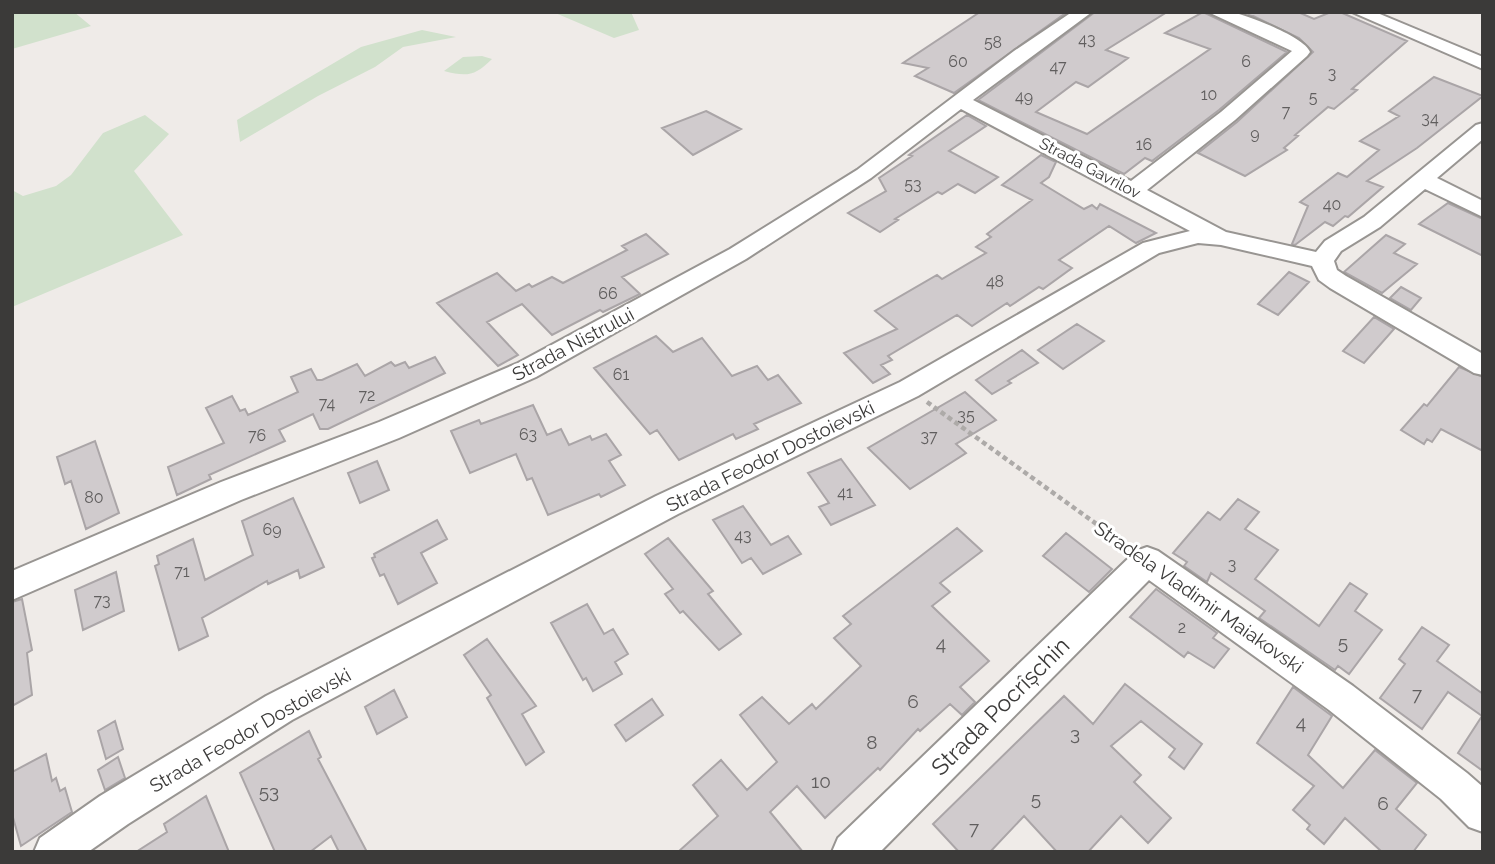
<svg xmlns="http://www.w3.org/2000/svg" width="1495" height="864" viewBox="0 0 1495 864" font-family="Raleway,sans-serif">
	<rect width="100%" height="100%" fill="#efebe8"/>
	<path fill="#d1e1cc" d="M 12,12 L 74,12 L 91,26 L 12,49 Z
		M 553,12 L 631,12 L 639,30 L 614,38 Z
		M 422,30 L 456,37 L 403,47 L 375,67 L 318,96 L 240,142 L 237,120 L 361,47 Z
		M 482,56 L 492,59 C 475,76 467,77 444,71 L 463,57 Z
		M 145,115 L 169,134 L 134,171 L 183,235 L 12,307 L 12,190 L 23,196 L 56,186 L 71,175 L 103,133 Z"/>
	<path fill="#d0cbcd" stroke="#aaa5a7" stroke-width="2" d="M 980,12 L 1067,12 L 954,93 L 915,76 L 928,68 L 903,63 Z
		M 1095,12 L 1167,12 L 1106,50 L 1128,58 L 1088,87 L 1076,82 L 1036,112 L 1087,134 L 1210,49 L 1165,33 L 1203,12 L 1287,52 L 1219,110 L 1152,161 L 1145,158 L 1124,174 L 978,100 Z
		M 1254,12 L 1298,12 L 1314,19 L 1331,12 L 1340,12 L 1407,41 L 1352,89 L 1357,90 L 1334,109 L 1328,107 L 1295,135 L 1298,136 L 1284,148 L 1287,150 L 1245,176 L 1198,153 L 1237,122 L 1313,52 L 1299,38 L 1249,14 Z
		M 1434,77 L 1483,96 L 1417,148 L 1367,181 L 1383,187 L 1348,217 L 1345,216 L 1333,226 L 1325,222 L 1295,245 L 1292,244 L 1308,206 L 1300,202 L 1338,173 L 1347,177 L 1379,150 L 1360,141 L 1399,116 L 1389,111 Z
		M 706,111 L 741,129 L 693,155 L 662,128 Z
		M 967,115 L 986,126 L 949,151 L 998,177 L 975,193 L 958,184 L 942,194 L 938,192 L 895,219 L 898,220 L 880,232 L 848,213 L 886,191 L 879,178 L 912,156 L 909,155 Z
		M 1041,155 L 1056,162 L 1049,177 L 1041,183 L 1084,209 L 1092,205 L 1097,209 L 1100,204 L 1156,233 L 1136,243 L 1109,226 L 1059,260 L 1072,268 L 1043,289 L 1039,287 L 1010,306 L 1007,303 L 972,326 L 957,315 L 888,356 L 892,360 L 881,365 L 890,374 L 873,383 L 844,353 L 897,329 L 875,311 L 937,275 L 942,279 L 986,253 L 976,247 L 991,237 L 987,234 L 1032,200 L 1002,185 Z
		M 1448,203 L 1483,219 L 1483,256 L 1419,224 Z
		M 646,234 L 668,254 L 622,277 L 640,294 L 603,312 L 600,310 L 552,335 L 522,304 L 487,322 L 518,355 L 498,366 L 437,303 L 497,273 L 516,291 L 529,284 L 532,287 L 552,277 L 563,283 L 627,250 L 622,246 Z
		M 1386,235 L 1405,244 L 1394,253 L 1417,264 L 1382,293 L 1344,272 Z
		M 1289,272 L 1309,282 L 1278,315 L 1258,304 Z
		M 1401,287 L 1421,298 L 1411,310 L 1390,298 Z
		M 1374,317 L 1394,329 L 1364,363 L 1343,351 Z
		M 1077,324 L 1104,341 L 1063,369 L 1038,350 Z
		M 656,336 L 673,352 L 702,338 L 732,376 L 757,366 L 768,380 L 778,375 L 801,403 L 754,424 L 758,429 L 736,439 L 733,434 L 679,460 L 657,430 L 650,434 L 594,368 Z
		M 1022,350 L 1038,363 L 1008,381 L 1011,383 L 992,394 L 976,380 Z
		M 435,357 L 445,373 L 328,429 L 320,429 L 313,414 L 279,430 L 285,441 L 209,475 L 211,479 L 177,495 L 168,467 L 224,443 L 206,408 L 232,396 L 240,411 L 245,409 L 248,415 L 298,392 L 291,377 L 311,369 L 317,380 L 322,380 L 357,364 L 365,376 L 391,362 L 395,366 L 405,362 L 409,368 Z
		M 1459,367 L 1483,377 L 1483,451 L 1441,429 L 1432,442 L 1427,439 L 1424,444 L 1401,430 L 1424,404 L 1427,406 Z
		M 965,392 L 996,420 L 956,444 L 966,453 L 910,489 L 868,448 Z
		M 533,405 L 547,435 L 561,429 L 569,445 L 590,436 L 592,440 L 606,434 L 621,455 L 609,461 L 625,485 L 601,497 L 599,494 L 548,515 L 532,478 L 527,480 L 516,454 L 470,473 L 451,431 L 479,420 L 481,424 Z
		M 95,441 L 119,513 L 86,529 L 71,481 L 65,484 L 57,457 Z
		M 841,459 L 875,505 L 831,525 L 819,507 L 829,503 L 808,473 Z
		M 377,461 L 389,490 L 360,503 L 348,473 Z
		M 293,498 L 324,567 L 300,578 L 298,570 L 268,584 L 267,581 L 202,618 L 208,636 L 179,650 L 155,566 L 159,564 L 157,556 L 193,539 L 205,580 L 253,555 L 242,521 Z
		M 1238,499 L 1259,512 L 1245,529 L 1278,550 L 1255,579 L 1319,626 L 1350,583 L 1367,594 L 1355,611 L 1382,630 L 1349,674 L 1338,666 L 1335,670 L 1259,618 L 1265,611 L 1211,573 L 1207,582 L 1184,566 L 1187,562 L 1173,553 L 1208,512 L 1220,520 Z
		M 743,506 L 771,545 L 788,536 L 801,554 L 763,574 L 751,558 L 742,563 L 713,520 Z
		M 437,520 L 447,539 L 421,553 L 437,583 L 398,604 L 384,574 L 380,576 L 372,558 L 375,557 L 374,554 Z
		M 957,528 L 982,551 L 940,583 L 950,592 L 932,606 L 989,661 L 960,687 L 975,702 L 962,715 L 950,704 L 920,731 L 918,729 L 880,770 L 878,768 L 825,818 L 797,786 L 770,812 L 803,852 L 678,852 L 718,816 L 693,785 L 721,760 L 747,790 L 777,762 L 740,715 L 762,697 L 789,724 L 812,704 L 816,709 L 861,666 L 834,638 L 851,624 L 843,616 Z
		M 1066,533 L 1112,569 L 1089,592 L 1043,556 Z
		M 668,538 L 713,591 L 708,594 L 741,634 L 719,650 L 683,611 L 680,613 L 665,594 L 673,589 L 645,554 Z
		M 116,572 L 124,611 L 83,630 L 75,590 Z
		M 1156,589 L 1217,633 L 1213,638 L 1229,649 L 1214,668 L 1188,652 L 1184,657 L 1130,617 Z
		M 22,599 L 32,650 L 27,653 L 32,695 L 12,706 L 12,602 Z
		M 587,604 L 604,634 L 613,629 L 628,654 L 615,662 L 622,674 L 593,691 L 586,678 L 583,680 L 551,623 Z
		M 1422,627 L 1449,645 L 1437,661 L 1483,694 L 1483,771 L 1458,753 L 1482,716 L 1448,692 L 1422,729 L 1380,698 L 1405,664 L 1399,659 Z
		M 487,639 L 536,706 L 522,714 L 544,752 L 526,765 L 487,698 L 491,695 L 464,655 Z
		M 1125,684 L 1202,744 L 1184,769 L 1169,757 L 1175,749 L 1141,721 L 1111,746 L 1141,775 L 1134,782 L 1171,818 L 1148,843 L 1121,816 L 1088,852 L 1057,852 L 1024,816 L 990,852 L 959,852 L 933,824 L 1064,696 L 1093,724 Z
		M 1293,687 L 1332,716 L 1308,755 L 1343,788 L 1375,750 L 1417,783 L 1396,809 L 1426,835 L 1413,852 L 1382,852 L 1345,818 L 1324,844 L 1307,829 L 1310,825 L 1293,810 L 1314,786 L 1257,743 Z
		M 394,690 L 407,717 L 377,734 L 365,707 Z
		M 652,699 L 663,715 L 626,741 L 615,725 Z
		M 115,721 L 123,749 L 106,759 L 98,731 Z
		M 309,731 L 321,757 L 318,759 L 367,852 L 339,852 L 331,836 L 310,852 L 275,852 L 240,773 Z
		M 46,754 L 52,781 L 56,778 L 60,791 L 65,788 L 72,812 L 21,846 L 12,814 L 12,772 Z
		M 118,757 L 125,778 L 105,790 L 98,770 Z
		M 206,796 L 229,852 L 136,852 L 167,832 L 164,824 Z"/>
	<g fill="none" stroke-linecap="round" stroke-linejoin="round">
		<defs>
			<path id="minor" d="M 1072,12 L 1092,12 L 973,100 L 1131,181 L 1221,112 L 1292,51 L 1208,12 C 1215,12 1223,11 1231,12 C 1247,15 1305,37 1310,52 L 1307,56 L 1235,120 L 1147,190 L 1226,232 L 1316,252 L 1325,241 L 1364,217 L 1476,125 L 1483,123 L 1483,139 L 1437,178 L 1483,201 L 1483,217 L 1425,189 L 1380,227 L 1341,251 L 1334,261 L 1337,270 L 1346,276 L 1483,354 L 1483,375 L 1474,373 L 1330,288 L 1319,280 L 1312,266 L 1221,245 L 1198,243 L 1159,253 L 918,396 L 678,514 L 292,720 L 128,824 L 88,852 L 34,852 L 40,838 L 100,796 L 266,696 L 656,496 L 900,382 L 1143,243 L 1190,231 L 961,109 L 871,178 L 746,259 L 536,377 L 399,438 L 241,500 L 12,600 L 12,571 L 221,482 L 379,422 L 518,363 L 730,249 L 857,170 L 1014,51 Z
				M 1352,12 L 1375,12 L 1483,57 L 1483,69 Z
				M 1147,547 L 1158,551 L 1353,686 L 1467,773 L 1483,787 L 1483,832 L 1469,827 L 1441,799 L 1329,710 L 1149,580 L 880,852 L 832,852 L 838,838 L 1136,551 Z"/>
		</defs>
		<use href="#minor" stroke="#989592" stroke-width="4"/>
		<path stroke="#adaaa8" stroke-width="4.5" stroke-dasharray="5 3.5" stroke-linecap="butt" d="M 927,402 L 1127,546"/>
		<use href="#minor" fill="#fff" fill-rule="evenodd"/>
	</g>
	<g text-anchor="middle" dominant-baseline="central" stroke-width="6" stroke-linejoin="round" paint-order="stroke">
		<g font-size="16" fill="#605e5e">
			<text x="1087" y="39">43</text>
			<text x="993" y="42">58</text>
			<text x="958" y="61">60</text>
			<text x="1246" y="61">6</text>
			<text x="1058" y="66">47</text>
			<text x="1332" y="73">3</text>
			<text x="1209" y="94">10</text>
			<text x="1024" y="96">49</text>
			<text x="1313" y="97">5</text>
			<text x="1286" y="111">7</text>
			<text x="1430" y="118">34</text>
			<text x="1255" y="133">9</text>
			<text x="1144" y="144">16</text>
			<text x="913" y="184">53</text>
			<text x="1332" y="204">40</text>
			<text x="995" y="281">48</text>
			<text x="608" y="293">66</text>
			<text x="621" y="374">61</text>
			<text x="367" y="395">72</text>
			<text x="327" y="403">74</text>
			<text x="966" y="415">35</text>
			<text x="528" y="434">63</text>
			<text x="257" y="435">76</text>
			<text x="929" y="436">37</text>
			<text x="845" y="492">41</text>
			<text x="94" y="497">80</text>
			<text x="272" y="529">69</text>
			<text x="743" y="535">43</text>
			<text x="1232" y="564">3</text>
			<text x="182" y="571">71</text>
			<text x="102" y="600">73</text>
			<text x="1182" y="627">2</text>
		</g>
		<g font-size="16" fill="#3b3a39" stroke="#fff">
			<text transform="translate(1090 168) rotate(28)">Strada Gavrilov</text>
		</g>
		<g font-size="19" fill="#3b3a39" stroke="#fff">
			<text transform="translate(573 344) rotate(-28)">Strada Nistrului</text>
			<text transform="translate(770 456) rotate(-26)">Strada Feodor Dostoievski</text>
			<text transform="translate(1199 597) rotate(35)">Stradela Vladimir Maiakovski</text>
			<text transform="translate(250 730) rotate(-30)">Strada Feodor Dostoievski</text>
		</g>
		<g font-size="19" fill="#605e5e">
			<text x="1343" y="642">5</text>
			<text x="941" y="643">4</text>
			<text x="1417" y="694">7</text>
			<text x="913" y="701">6</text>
			<text x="1301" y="722">4</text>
			<text x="1075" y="733">3</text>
			<text x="872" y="742">8</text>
			<text x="821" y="781">10</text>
			<text x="269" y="791">53</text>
			<text x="1036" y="798">5</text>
			<text x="1383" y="803">6</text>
			<text x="974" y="828">7</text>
		</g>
		<g font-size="23" fill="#3b3a39" stroke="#fff">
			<text transform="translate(1000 706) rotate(-45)">Strada Pocrîșchin</text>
		</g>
	</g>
	<rect width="1495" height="864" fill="none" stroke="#3b3a39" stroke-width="28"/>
</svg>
